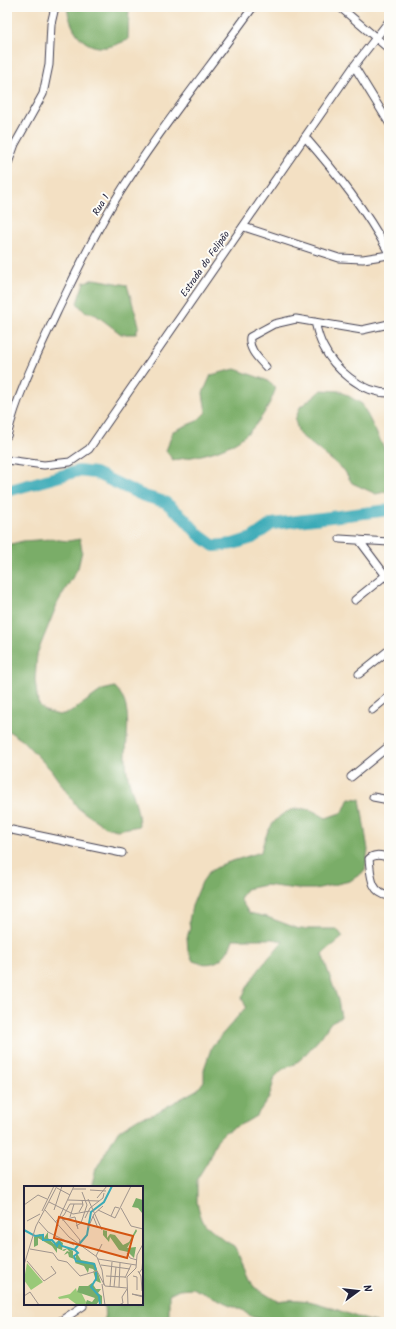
<svg xmlns="http://www.w3.org/2000/svg" width="396" height="1329" viewBox="0 0 396 1329" font-family="Kalam,sans-serif">
	<rect width="100%" height="100%" fill="#fdfcf7"/>
	<filter id="ink" filterUnits="userSpaceOnUse"><feTurbulence type="fractalNoise" baseFrequency=".025" numOctaves="2"/><feDisplacementMap in="SourceGraphic" scale="8" xChannelSelector="R" yChannelSelector="G"/><feConvolveMatrix kernelMatrix="1 2 1 2 8 2 1 2 1" color-interpolation-filters="sRGB"/></filter>
	<filter id="wash" filterUnits="userSpaceOnUse"><feTurbulence type="fractalNoise" baseFrequency=".012" numOctaves="4" result="noise"/><feDisplacementMap in="SourceGraphic" scale="16" xChannelSelector="R" yChannelSelector="G"/><feGaussianBlur stdDeviation="0.9" result="paint"/><feColorMatrix in="noise" values="0 0 0 0 0 0 0 0 0 0 0 0 0 0 0 0 0 1.4 0 .05"/><feComposite in="paint" operator="in"/></filter>
	<g filter="url(#wash)">
		<rect width="100%" height="100%" fill="#f3e0c3"/>
		<path fill="#7aad68" stroke="#4e6852" d="M 67,7 L 129,7 L 128,40 C 122,42 114,46 107,47 C 82,50 70,28 67,7 Z
			M 95,279 L 127,285 L 139,325 L 136,334 L 121,334 L 96,315 L 84,311 L 77,303 L 84,282 Z
			M 235,369 L 266,380 L 276,388 C 257,440 226,453 173,460 L 166,451 L 173,431 L 197,421 L 206,412 L 203,393 L 211,375 Z
			M 322,390 L 340,391 L 362,404 L 384,448 L 389,466 L 389,491 L 376,494 L 352,483 L 344,470 L 299,434 L 295,420 L 300,407 Z
			M 51,539 L 68,541 L 80,539 L 82,551 L 78,568 L 58,602 L 37,654 L 35,680 L 38,703 L 45,711 L 59,715 L 71,712 L 102,690 L 115,687 C 135,707 125,737 126,763 C 127,784 139,804 139,826 L 117,830 L 105,827 L 78,808 L 51,770 L 22,740 L 7,730 L 7,545 L 23,541 Z
			M 349,798 L 360,799 L 368,850 L 365,871 L 350,881 L 315,889 L 297,889 L 265,885 L 246,889 L 240,899 L 249,913 L 267,917 L 299,929 L 337,929 L 343,937 L 322,954 L 338,1000 L 341,1017 L 331,1022 L 321,1037 L 301,1059 L 293,1065 L 283,1069 L 275,1077 L 269,1098 L 256,1116 L 246,1122 L 225,1132 L 217,1140 L 208,1161 L 197,1179 L 197,1202 L 200,1214 L 205,1224 L 224,1240 L 234,1246 L 240,1256 L 254,1287 L 277,1301 C 317,1294 341,1316 377,1322 L 279,1322 L 252,1317 L 243,1310 L 192,1288 L 179,1289 L 169,1294 L 169,1318 L 204,1319 L 205,1322 L 105,1322 L 104,1304 L 142,1304 L 142,1187 L 91,1187 L 96,1169 L 118,1131 L 139,1118 L 152,1115 L 198,1089 L 204,1081 L 204,1069 L 212,1046 L 246,1007 L 242,998 C 251,976 268,959 283,941 L 273,939 L 233,939 C 227,959 214,969 193,961 L 188,951 L 187,937 L 190,928 L 189,921 L 192,906 L 202,882 L 209,872 L 223,864 L 261,852 C 266,829 279,806 306,809 C 312,809 320,815 326,818 L 343,812 Z"/>
		<g fill="none" stroke-linecap="round" stroke-linejoin="round">
			<path stroke="#3aaab7" stroke-width="12" d="M 7,491 L 78,471 L 95,473 L 144,496 L 165,502 L 183,517 L 199,535 L 214,546 L 233,544 L 252,538 L 272,524 L 389,510"/>
		</g>
	</g>
	<g filter="url(#ink)">
		<g fill="none" stroke-linecap="round" stroke-linejoin="round">
			<defs>
				<path id="street" d="M 340,7 L 389,49
					M 354,66 L 389,123
					M 305,137 C 338,175 365,209 389,253
					M 7,166 L 15,144 L 43,94 L 49,65 L 51,24 L 55,7
					M 244,227 L 339,258 L 363,259 L 389,255
					M 315,322 C 317,330 319,339 323,346 C 334,369 362,393 389,393
					M 266,367 C 258,358 248,349 250,337 L 274,324 L 296,319 L 362,330 L 389,324
					M 7,436 C 18,392 38,353 57,312 C 75,275 92,238 114,202 C 155,135 207,71 253,7
					M 7,460 L 44,465 L 70,462 L 89,449 L 354,66 L 389,21
					M 340,539 L 389,542
					M 359,540 L 389,580
					M 355,600 L 386,575
					M 359,674 L 389,650
					M 372,710 L 389,696
					M 351,777 L 389,746
					M 373,797 L 389,800
					M 7,829 L 122,853
					M 389,857 C 382,856 374,853 369,859 C 371,875 370,893 389,896
					M 59,1322 L 83,1306"/>
			</defs>
			<use href="#street" stroke="#413e4f" stroke-width="9"/>
			<use href="#street" stroke="#fff" stroke-width="7"/>
		</g>
	</g>
	<g text-anchor="middle" dominant-baseline="central" stroke-width="4" stroke-linejoin="round" paint-order="stroke">
		<g font-size="10" fill="#22223b" stroke="#fdfcf7">
			<text transform="translate(101 205) rotate(-59)">Rua 1</text>
			<text transform="translate(205 264) rotate(-55)">Estrada do Felipão</text>
		</g>
	</g>
	<g transform="translate(24 1186)">
		<rect width="119" height="119" fill="#f3e0c3"/>
		<path d="M 3,77 L 19,96 L 7,104 L 0,94 ZM 52,102 L 53,106 L 57,106 L 62,116 L 61,119 L 39,119 L 52,118 L 44,112 L 35,113 L 34,111 L 46,108 Z" fill="#99c978"/>
		<path d="M 112,12 L 119,14 L 118,27 L 114,22 L 108,21 ZM 112,43 L 113,45 L 103,62 L 112,61 L 110,72 L 104,66 L 95,64 L 86,51 L 85,56 L 79,49 L 79,44 L 83,45 L 83,52 L 86,48 L 91,49 L 99,59 L 105,56 ZM 24,46 L 24,52 L 30,58 L 35,54 L 39,57 L 38,64 L 44,62 L 49,65 L 49,71 L 52,72 L 52,66 L 57,74 L 71,77 L 77,97 L 72,95 L 69,85 L 72,87 L 69,83 L 65,82 L 64,87 L 60,80 L 51,77 L 53,74 L 45,71 L 44,67 L 40,69 L 43,65 L 46,66 L 43,63 L 40,65 L 33,62 L 33,67 L 28,60 L 14,52 L 14,59 L 10,61 L 10,51 L 16,48 L 20,52 ZM 68,97 L 72,103 L 77,103 L 74,107 L 78,110 L 78,119 L 75,115 L 72,119 L 61,119 L 63,114 L 68,116 L 71,112 L 53,106 L 55,100 L 64,100 Z" fill="#7aad68"/>
		<path fill="none" stroke="#3aaab7" stroke-width="2" d="M 0,44 L 11,50 L 19,49 L 19,54 L 28,54 L 33,60 L 35,56 L 38,60 L 51,64 L 54,67 L 50,70 L 52,75 L 70,78 L 72,84M 51,63 L 63,49 L 67,26 L 80,16 L 88,0M 72,85 L 72,93 L 67,101 L 75,110 L 76,119"/>
		<path fill="none" stroke="#9f948d" stroke-width="1" d="M 50,0 L 36,30 L 56,54 L 55,59M 33,2 L 46,9M 49,3 L 62,3M 66,4 L 82,5M 73,12 L 83,0M 64,13 L 78,44M 44,14 L 75,15M 25,16 L 49,28 L 66,25M 46,18 L 59,18M 0,19 L 14,9 L 23,13M 97,22 L 107,40 L 119,43M 21,24 L 45,51 L 73,71 L 78,84 L 80,99M 30,24 L 38,0M 74,24 L 91,32 L 107,0M 18,25 L 30,0M 55,26 L 59,19 L 58,14M 70,28 L 79,20M 69,30 L 74,42M 87,30 L 91,21 L 95,22M 46,31 L 50,18M 61,32 L 66,22 L 79,12 L 80,7M 38,34 L 51,31 L 54,43M 3,35 L 16,28M 15,36 L 24,46 L 50,59M 31,36 L 40,29 L 46,18M 52,40 L 57,37 L 63,19 L 58,6M 64,42 L 70,28M 6,63 L 29,67 L 34,74 L 43,76 L 56,90 L 73,85 L 81,100 L 103,102M 103,67 L 106,72 L 113,74M 72,70 L 78,58M 74,73 L 112,79M 3,75 L 20,95 L 32,87 L 27,80M 0,79 L 12,40 L 33,0M 77,79 L 106,83M 114,85 L 117,90 L 118,105M 115,87 L 118,83 L 119,71M 82,90 L 101,91M 109,90 L 113,91 L 113,104M 101,92 L 107,79M 78,98 L 81,119M 86,101 L 88,76M 90,101 L 92,81M 95,101 L 96,77M 0,110 L 6,106 L 15,119M 119,110 L 108,108 L 119,111M 95,119 L 99,117 L 98,111 L 103,103M 104,119 L 103,91 L 112,82 L 113,69 L 119,58"/>
		<path fill="#d45411" fill-opacity="0.15" stroke="#d45411" stroke-width="2" d="M 35,31 L 109,50 L 103,72 L 30,52 Z"/>
		<rect width="119" height="119" fill="none" stroke="#22223b" stroke-width="2"/>
	</g>
	<rect width="396" height="1329" fill="none" stroke="#fdfcf7" stroke-width="24"/>
	<g transform="translate(358 1291) rotate(75)" stroke="#fdfcf7" stroke-width="3" paint-order="stroke">
	<path d="M0-3L7 15L0 10L-7 15Z" fill="#22223b"/>
	<text y="-6" font-size="11" font-weight="bold" text-anchor="middle" fill="#22223b">N</text>
	</g>
</svg>
